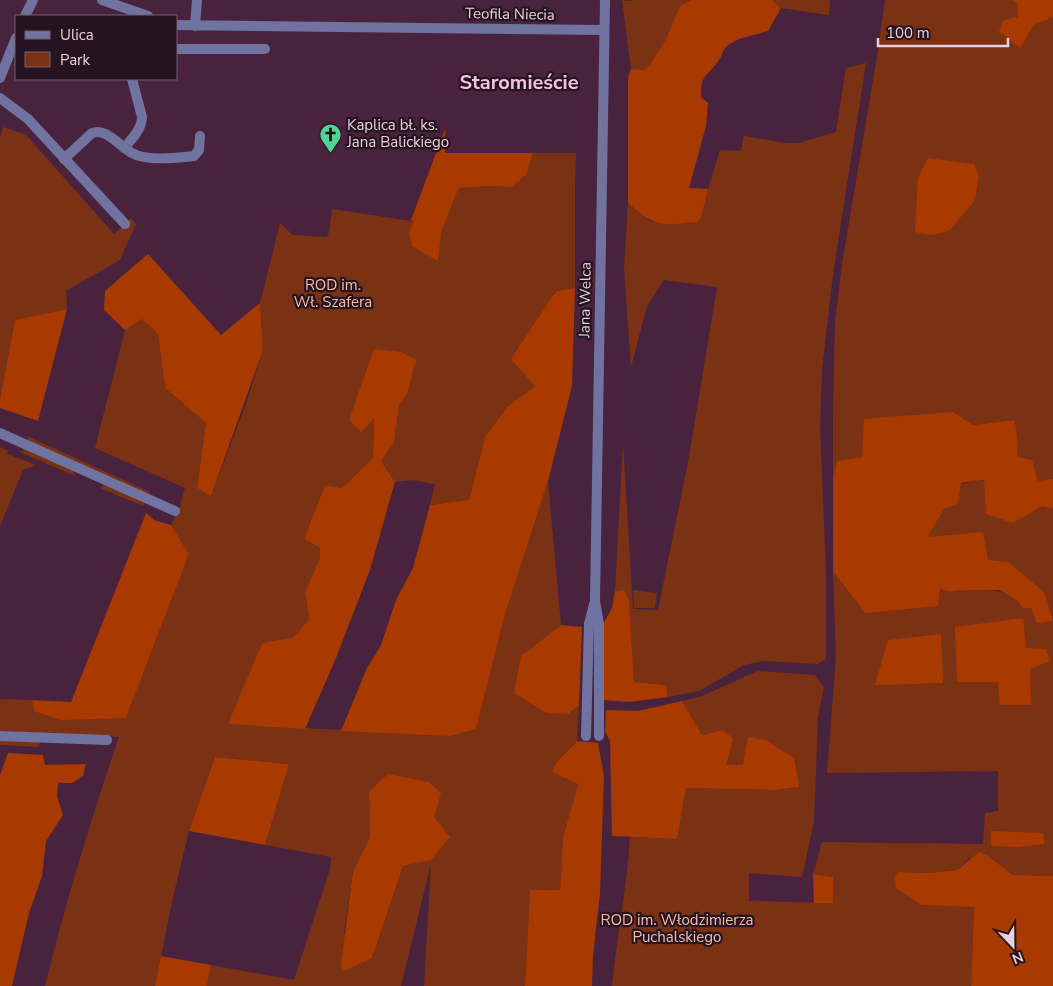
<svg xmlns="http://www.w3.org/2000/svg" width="1053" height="986" viewBox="0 0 1053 986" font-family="'Nunito Sans',sans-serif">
	<rect width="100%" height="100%" fill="#49233d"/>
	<path fill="#7b3214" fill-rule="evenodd" d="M 622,0 L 628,1 L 633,0 L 691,0 L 680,6 L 665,41 L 646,70 L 631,69 Z
		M 772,0 L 830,0 L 829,15 L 781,8 Z
		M 885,0 L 1011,0 L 1018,4 L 1018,18 L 1034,25 L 1053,17 L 1053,480 L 1038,481 L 1016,458 L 1018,443 L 1015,420 L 973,425 L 953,412 L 862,457 L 838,461 L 833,478 L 833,411 L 835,322 L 842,264 L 879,44 Z
		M 866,63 L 833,274 L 822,370 L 820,427 L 826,571 L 826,659 L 818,664 L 763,661 L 744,665 L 699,691 L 668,697 L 666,685 L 634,682 L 629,600 L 624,590 L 615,591 L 623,443 L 633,609 L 658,610 L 688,462 L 717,287 L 664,280 L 647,306 L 631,367 L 624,269 L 628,203 L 650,221 L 675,224 L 701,218 L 708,189 L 720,150 L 741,151 L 744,136 L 785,143 L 799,143 L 836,132 L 846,68 Z
		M 3,127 L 26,135 L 114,234 L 131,218 L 136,224 L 120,260 L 66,291 L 67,309 L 15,320 L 0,399 L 0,138 Z
		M 533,153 L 576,153 L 575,186 L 575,288 L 555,291 L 548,305 L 535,386 L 507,407 L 485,437 L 469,500 L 430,505 L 435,484 L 413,480 L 395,482 L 381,461 L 394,443 L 399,406 L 407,394 L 355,404 L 349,420 L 374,417 L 373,458 L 342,488 L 325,485 L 304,539 L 320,548 L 320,558 L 305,592 L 309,619 L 294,637 L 262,643 L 229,724 L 379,732 L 476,729 L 505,613 L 548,481 L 561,625 L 521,656 L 569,714 L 579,705 L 577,741 L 556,763 L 578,784 L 563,837 L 560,890 L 530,890 L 525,986 L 424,986 L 431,864 L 401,986 L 207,986 L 211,965 L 294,980 L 330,869 L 331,857 L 265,845 L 289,764 L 215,757 L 189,831 L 173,897 L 155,986 L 45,986 C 66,901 91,819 119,737 L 0,731 L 0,699 L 32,700 L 34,711 L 126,718 L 189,554 L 171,525 L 179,509 L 185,488 L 95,448 L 125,330 L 142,319 L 158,334 L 165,388 L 206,423 L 197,488 L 211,496 L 246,404 L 263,350 L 260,303 L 280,223 L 293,235 L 327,237 L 329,232 L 332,209 L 411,221 L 441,232 L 459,188 L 489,186 L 512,187 L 526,175 ZM 369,792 L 431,860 L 403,866 L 372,958 L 344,934 L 353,871 L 370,837 Z
		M 27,436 L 150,492 L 149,495 L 29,441 Z
		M 0,447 L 8,451 L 7,454 L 36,465 L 23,470 L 0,526 Z
		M 24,449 L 73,471 L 75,476 L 20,452 Z
		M 984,480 L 1042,506 L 1053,509 L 1053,876 L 1013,875 L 988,856 L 968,859 L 957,870 L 929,873 L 898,872 L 921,905 L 974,906 L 971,986 L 612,986 C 617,936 627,887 630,837 L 677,839 L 686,788 L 776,790 L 799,787 L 743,765 L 726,765 L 722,730 L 702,735 L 682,701 L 702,696 L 758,671 L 815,675 L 824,687 L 818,717 L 814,821 L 802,877 L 749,873 L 749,901 L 833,903 L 833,877 L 813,874 L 822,842 L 983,844 L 985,813 L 998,811 L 998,771 L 827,773 L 836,658 L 833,571 L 865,613 L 940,587 C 970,601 994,575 1023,608 L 1031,608 L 1053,621 L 1045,593 L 988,560 L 926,537 L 944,508 L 958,504 L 961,484 ZM 999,682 L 1030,705 L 1001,705 Z
		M 104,485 L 107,485 L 145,502 L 143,506 L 100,488 Z
		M 633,590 L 657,593 L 655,608 L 634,608 Z
		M 0,740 L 40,742 L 39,747 L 0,745 Z"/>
	<path fill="#a83a00" d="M 691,0 L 772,0 L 781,8 L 768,31 C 755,35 737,37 727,46 C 723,49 722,56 719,60 C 708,76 700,74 701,97 L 708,103 L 706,126 L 689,188 L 708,189 L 701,218 L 696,223 C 689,221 684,223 676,224 C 652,225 646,218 628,203 L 628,77 L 631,69 L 646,70 L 665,41 L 680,6 Z
		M 1011,0 L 1053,0 L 1053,17 L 1034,25 L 1020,48 L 999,31 L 1004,20 L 1018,17 L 1018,4 Z
		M 445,129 L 445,153 L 533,153 L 526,175 L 512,187 L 489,186 L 459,188 L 441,232 L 438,261 L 412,246 L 409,234 L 413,221 L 411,220 Z
		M 928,158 L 974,164 L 979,175 L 975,200 L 949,231 L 932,235 L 915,232 L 918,178 Z
		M 148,254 L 221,335 L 260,303 L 263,350 L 211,496 L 197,488 L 206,423 L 165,388 L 158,334 L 142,319 L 125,330 L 104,310 L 105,291 Z
		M 575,288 L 572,386 L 548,481 L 505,614 L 476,729 L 450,736 L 341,731 L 367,668 L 381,645 L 396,600 L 413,568 L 430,505 L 469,500 L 485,437 L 507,407 L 535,386 L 511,359 L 556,291 Z
		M 67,309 L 38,421 L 0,408 L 0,399 L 15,320 Z
		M 374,349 L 401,352 L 416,360 L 407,394 L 399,406 L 394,443 L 381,461 L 395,482 L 370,570 L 336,658 L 305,729 L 228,724 L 262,643 L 294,637 L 309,619 L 305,592 L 320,558 L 320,548 L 304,539 L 325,485 L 342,488 L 373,458 L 374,418 L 361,432 L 349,420 Z
		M 953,412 L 973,425 L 1015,420 L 1018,443 L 1017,457 L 1032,460 L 1038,481 L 1053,479 L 1053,509 L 1042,506 L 1013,523 L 986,514 L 984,480 L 961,483 L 958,504 L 944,509 L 927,537 L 983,532 L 988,560 L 1008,562 L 1045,593 L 1053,621 L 1037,623 L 1031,608 L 1023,608 L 1016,600 L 999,590 L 948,591 L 940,588 L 938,606 L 865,613 L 833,571 L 833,478 L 837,461 L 862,457 L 864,419 Z
		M 146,513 L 154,520 L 171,525 L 189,554 L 126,718 L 61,720 L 34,711 L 32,700 L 71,702 Z
		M 624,590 L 629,600 L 634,682 L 666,685 L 668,697 L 629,702 L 604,700 L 604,665 L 602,659 L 602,626 L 612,608 L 615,591 Z
		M 1023,618 L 1026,648 L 1046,649 L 1050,661 L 1030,669 L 1031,705 L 1000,705 L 998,682 L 957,682 L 955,627 Z
		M 561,625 L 582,627 L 579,705 L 569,714 L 547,713 L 514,693 L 521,656 Z
		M 941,634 L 943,683 L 875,685 L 888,640 Z
		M 682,701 L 702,735 L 722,730 L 733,738 L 726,765 L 743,765 L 748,737 L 766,740 L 794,758 L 799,787 L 776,790 L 686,788 L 677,839 L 612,836 L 610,741 L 605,731 L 606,710 L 638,711 Z
		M 577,741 L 598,743 L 604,776 L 600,893 L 593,955 L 592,986 L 525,986 L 530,890 L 560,890 L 563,837 L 578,784 L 552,772 L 556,763 Z
		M 8,753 L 43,755 L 45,765 L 86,764 L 83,776 L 72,783 L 58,783 L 57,796 L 63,815 L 46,841 L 42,876 L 29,913 L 12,986 L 0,986 L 0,775 Z
		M 215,757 L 289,764 L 265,845 L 189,831 Z
		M 388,774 L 429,782 L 441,793 L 434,817 L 450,837 L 431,860 L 403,866 L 372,958 L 344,971 L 341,965 L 353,871 L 370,837 L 369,792 Z
		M 991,831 L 1043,833 L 1045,844 L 1016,847 L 991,846 Z
		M 979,852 L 988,856 L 1013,875 L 1053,876 L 1053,986 L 971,986 L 974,907 L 921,905 L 896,888 L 895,877 L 898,872 L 929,873 L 957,870 Z
		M 813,874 L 833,877 L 833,903 L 814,903 Z
		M 161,956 L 211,965 L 207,986 L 155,986 Z"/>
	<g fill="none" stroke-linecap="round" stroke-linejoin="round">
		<path stroke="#7073a0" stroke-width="10" d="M 102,0 L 148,16
			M 25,16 L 33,0
			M 176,25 L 604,30
			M 195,26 L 197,0
			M 176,49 L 265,49
			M 0,78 L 16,38
			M 0,98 L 28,119 L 125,224
			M 124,148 C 132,139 142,129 142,117 L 132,79
			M 64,159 L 92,133 C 106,127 120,147 132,153 C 145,161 178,158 194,156 L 199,150 L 200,136
			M 0,433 L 175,511
			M 0,736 L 107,740
			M 586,736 L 589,624 L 594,604
			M 599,736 L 599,624 L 595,601 L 605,0"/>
	</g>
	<defs>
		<symbol id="church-pin" viewBox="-11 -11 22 30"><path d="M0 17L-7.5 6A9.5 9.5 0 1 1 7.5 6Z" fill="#4fd399" stroke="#25141f"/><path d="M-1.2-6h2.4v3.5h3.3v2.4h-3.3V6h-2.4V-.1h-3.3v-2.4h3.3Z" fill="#111"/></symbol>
	</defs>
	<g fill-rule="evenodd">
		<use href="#church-pin" x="318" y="122" width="25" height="34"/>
	</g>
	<g text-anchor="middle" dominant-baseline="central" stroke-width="4.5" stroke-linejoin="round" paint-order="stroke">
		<g font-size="15" fill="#e9d0df" stroke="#25141f">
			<text transform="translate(510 14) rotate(1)">Teofila Niecia</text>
			<text transform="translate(585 300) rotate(-89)">Jana Welca</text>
		</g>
		<g font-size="15" fill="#e9d0df" stroke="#25141f" text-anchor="start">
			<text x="347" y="125">Kaplica bł. ks.<tspan x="347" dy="17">Jana Balickiego</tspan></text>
		</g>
		<g font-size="15" fill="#f7bca7" stroke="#25141f">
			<text x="333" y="285">ROD im.<tspan x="333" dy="17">Wł. Szafera</tspan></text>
			<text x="677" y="920">ROD im. Włodzimierza<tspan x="677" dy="17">Puchalskiego</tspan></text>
		</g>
		<g font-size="20" font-weight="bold" fill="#f3c2e1" stroke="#25141f">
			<text x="519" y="82">Staromieście</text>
		</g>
	</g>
	<rect x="15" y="15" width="162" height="65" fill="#25141f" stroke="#735f6c"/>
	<rect x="25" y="31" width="25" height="8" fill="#7073a0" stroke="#735f6c"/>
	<text x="60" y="40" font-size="15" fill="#e9d0df">Ulica</text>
	<rect x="25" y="52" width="25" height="15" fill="#7b3214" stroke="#735f6c"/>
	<text x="60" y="65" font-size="15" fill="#e9d0df">Park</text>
	<g transform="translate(1013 946) rotate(158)" stroke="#25141f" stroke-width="4" paint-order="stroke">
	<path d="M0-4L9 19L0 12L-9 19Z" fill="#e9d0df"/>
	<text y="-8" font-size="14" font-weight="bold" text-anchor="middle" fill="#e9d0df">N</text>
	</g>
	<path d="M878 38v8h130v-8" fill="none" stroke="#e9d0df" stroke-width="2.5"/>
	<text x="886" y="38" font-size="15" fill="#e9d0df" stroke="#25141f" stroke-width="4" paint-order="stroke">100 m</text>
</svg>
